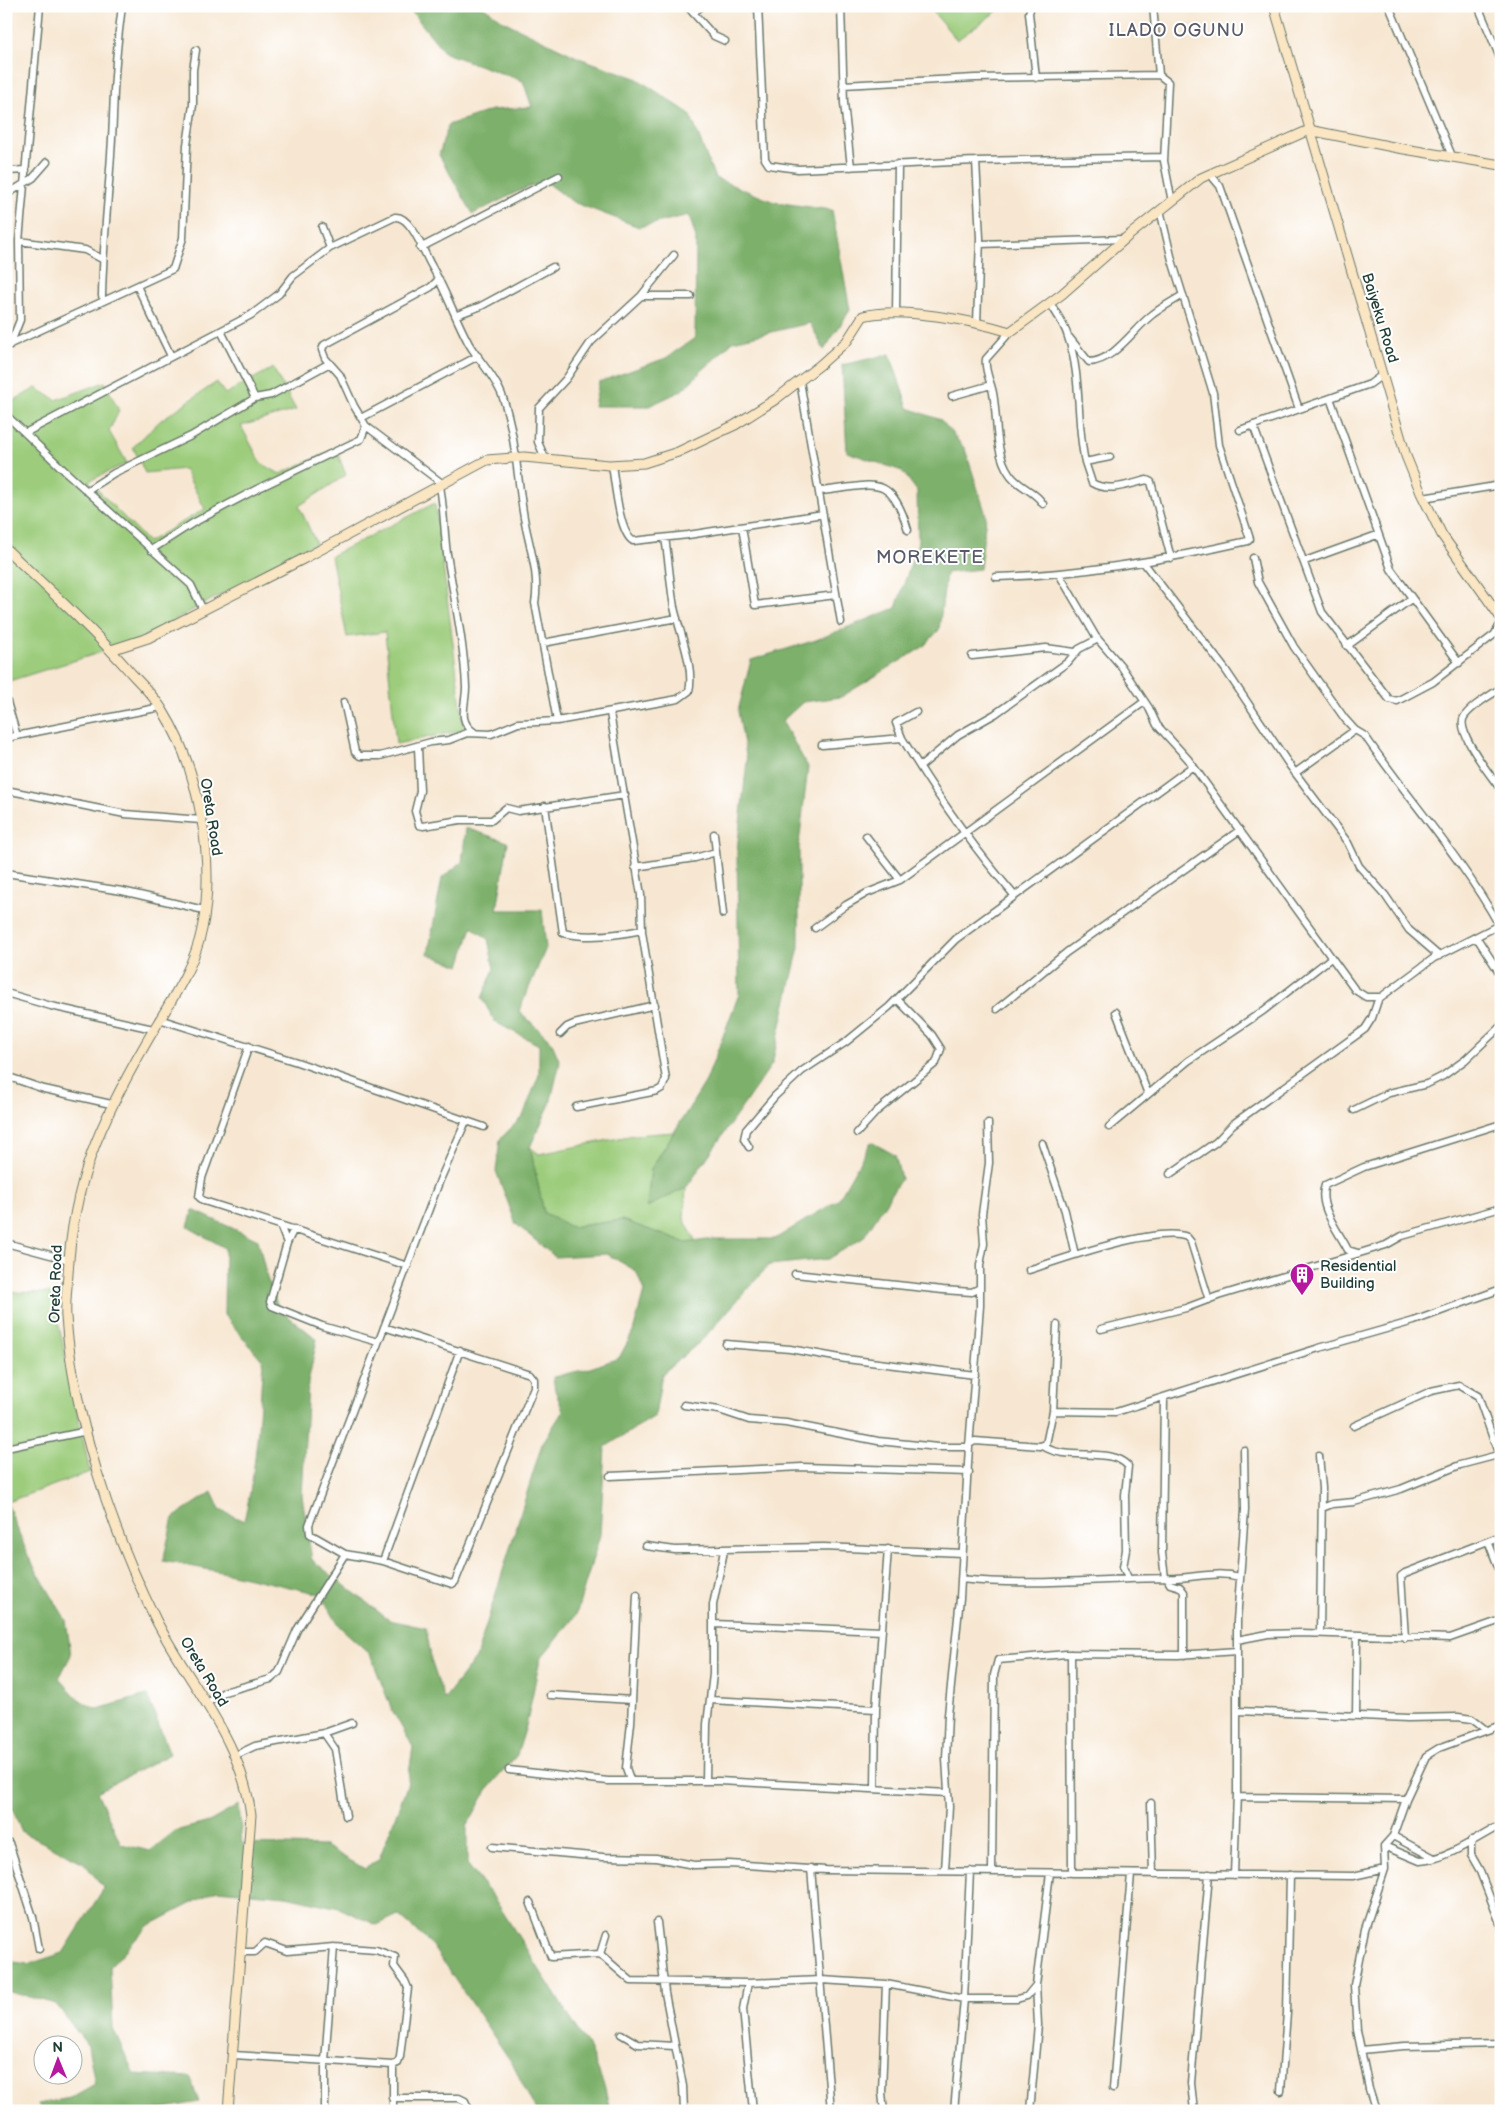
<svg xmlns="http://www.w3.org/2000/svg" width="1507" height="2117" viewBox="0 0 1507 2117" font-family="'Balsamiq Sans',sans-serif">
	<rect width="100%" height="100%" fill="#fff"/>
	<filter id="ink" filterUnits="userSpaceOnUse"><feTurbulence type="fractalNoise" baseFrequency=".02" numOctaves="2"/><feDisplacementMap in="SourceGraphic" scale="10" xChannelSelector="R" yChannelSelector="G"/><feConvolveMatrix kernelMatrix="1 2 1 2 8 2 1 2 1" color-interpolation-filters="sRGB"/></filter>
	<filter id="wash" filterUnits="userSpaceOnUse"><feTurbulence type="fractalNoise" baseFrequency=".0096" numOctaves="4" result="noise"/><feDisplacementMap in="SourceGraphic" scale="20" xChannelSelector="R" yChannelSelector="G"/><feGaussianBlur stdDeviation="1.12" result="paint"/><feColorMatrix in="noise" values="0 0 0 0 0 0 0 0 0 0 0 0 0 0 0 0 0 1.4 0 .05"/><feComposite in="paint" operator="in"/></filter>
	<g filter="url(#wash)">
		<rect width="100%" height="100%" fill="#f7e7d2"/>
		<path fill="#9ccc7b" stroke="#5e8458" d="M 928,6 L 1004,6 L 957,40 Z
			M 273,368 L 296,410 L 241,426 L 261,463 L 280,474 L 336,449 L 346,475 L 299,506 L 316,543 L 134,642 L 6,682 L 6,405 L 36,388 L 56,400 L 105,382 L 119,411 L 109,431 L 127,463 L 89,481 L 148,542 L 205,509 L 184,469 L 145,473 L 133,447 L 161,420 L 217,382 L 225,394 Z
			M 435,503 L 464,730 L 396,744 L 385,632 L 347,637 L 331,556 Z
			M 674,1132 L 651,1169 L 647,1206 L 686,1188 L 684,1219 L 696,1242 L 686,1243 L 622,1220 L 571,1227 L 544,1213 L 530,1147 L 539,1154 L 634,1135 Z
			M 6,1292 L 52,1293 L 90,1472 L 7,1502 Z"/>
		<path fill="#7db06b" stroke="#4e7650" d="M 407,6 L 483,6 L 503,21 L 579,58 L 636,78 L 690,114 L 715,178 L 774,202 L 832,210 L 850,310 L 824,350 L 810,323 L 733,341 L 681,391 L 649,406 L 594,406 L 599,382 L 666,358 L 695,338 L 696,238 L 689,215 L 639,227 L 573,202 L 545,181 L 517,192 L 473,214 L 439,155 L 448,125 L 492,110 L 532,107 L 523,81 L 445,53 Z
			M 890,354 L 908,408 L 941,420 L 965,449 L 986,515 L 980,569 L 946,573 L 939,630 L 923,647 L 841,697 L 803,702 L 782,721 L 808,767 L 799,844 L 799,947 L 772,1064 L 686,1188 L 647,1207 L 651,1169 L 706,1081 L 739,994 L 737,850 L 747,761 L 738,711 L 751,660 L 816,640 L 896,608 L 918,542 L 917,491 L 902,471 L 847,452 L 842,365 Z
			M 466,828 L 508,842 L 497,910 L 542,910 L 546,948 L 519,1011 L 551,1041 L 560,1062 L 550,1104 L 530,1147 L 544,1213 L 571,1227 L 622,1220 L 686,1243 L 713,1239 L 775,1239 L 838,1200 L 871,1142 L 895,1155 L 901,1179 L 863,1238 L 828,1259 L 769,1265 L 702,1340 L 662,1374 L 655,1416 L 605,1447 L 600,1535 L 576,1615 L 540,1659 L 526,1726 L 517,1755 L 487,1790 L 467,1826 L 467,1864 L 494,1898 L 589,2048 L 605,2088 L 610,2111 L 536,2111 L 512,2063 L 430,1943 L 398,1915 L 377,1925 L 339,1908 L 286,1896 L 217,1890 L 148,1926 L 110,1967 L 113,2028 L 134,2074 L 190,2077 L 199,2102 L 147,2111 L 42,2111 L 38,2104 L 70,2098 L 95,2084 L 88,2046 L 56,2004 L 6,1991 L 6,1961 L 29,1964 L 63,1953 L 104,1888 L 84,1863 L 22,1832 L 6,1793 L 6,1500 L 29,1558 L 66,1620 L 71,1655 L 59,1678 L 80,1701 L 97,1709 L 147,1695 L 170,1754 L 97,1792 L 121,1844 L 150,1851 L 175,1831 L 209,1822 L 239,1805 L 242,1844 L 325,1846 L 365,1869 L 379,1859 L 407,1786 L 413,1747 L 392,1710 L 370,1654 L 340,1627 L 320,1594 L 232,1574 L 163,1561 L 173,1518 L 212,1492 L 220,1510 L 244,1521 C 257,1468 259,1414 263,1361 L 224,1315 L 225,1248 L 188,1227 L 193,1210 L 258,1240 L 267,1278 L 279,1309 L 317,1339 L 308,1383 L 302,1496 L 312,1560 L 389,1620 L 426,1628 L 432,1663 L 444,1699 L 476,1658 L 542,1444 L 563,1411 L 555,1390 L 553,1377 L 587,1369 L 619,1358 L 633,1332 L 644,1291 L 636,1271 L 607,1254 L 555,1257 L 516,1224 L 496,1171 L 500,1139 L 523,1116 L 539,1075 L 539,1045 L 495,1022 L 482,998 L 494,969 L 488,939 L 472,927 L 460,966 L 428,954 L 442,878 L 462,862 Z"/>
	</g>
	<g filter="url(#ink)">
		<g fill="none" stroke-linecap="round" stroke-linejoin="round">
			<defs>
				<path id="street" d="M 687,6 L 714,36 L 725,41
					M 758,6 L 765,159 L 769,165 L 798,169 L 976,161 L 1164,157
					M 841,6 L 844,103 L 851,167
					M 1031,6 L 1029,13 L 1036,78
					M 1153,6 L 1159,75
					M 1389,6 L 1452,156
					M 1478,6 L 1501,60
					M 693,13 L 702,6
					M 843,85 L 975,78 L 1159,75 L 1168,82 L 1164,161 L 1172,202
					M 976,161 L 980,238 L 977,324
					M 6,171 L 26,170
					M 1210,174 L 1220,186 L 1299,409
					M 6,195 L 33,178 L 47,162
					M 322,227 L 330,248
					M 19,241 L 85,250 L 102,259
					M 980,244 L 1124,239
					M 420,248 L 559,176
					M 439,279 L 431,287 L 324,345 L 322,350 L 325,358 L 340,375 L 354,406 L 366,426 L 443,484
					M 137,286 L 171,356
					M 102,296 C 103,236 111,177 113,117 C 114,79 117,43 122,6
					M 641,296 L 691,296
					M 1050,303 C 1056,313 1065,325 1068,337 C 1082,377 1076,421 1085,462 L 1110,457
					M 896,313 L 898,164
					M 457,315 L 481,306 L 553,267
					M 221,331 L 255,398 L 271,395 L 330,363
					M 1010,332 L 986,359 C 984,370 991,382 993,393 C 998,419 994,451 1009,473 C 1017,487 1035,490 1043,504
					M 1069,337 L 1089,362 C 1115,361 1134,328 1153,314 C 1162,307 1173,301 1183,295
					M 10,345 L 20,320 L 19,241 L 40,6
					M 6,346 L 173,269 L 183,238 L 187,145 L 193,105 L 193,70 L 196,50
					M 800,381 L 841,622
					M 952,396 L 991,385
					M 1330,398 L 1391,569 L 1459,663
					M 6,415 L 67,473 L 191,585 L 203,610
					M 361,418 L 478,356
					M 1253,425 L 1322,612 L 1389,699 L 1397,701 L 1433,682 L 1495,634 L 1501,623
					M 1240,430 L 1370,384 L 1382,375
					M 25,433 L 251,315 L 279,294 L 293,276 L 330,248 L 395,217 C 411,215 424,253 431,265 C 446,291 455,318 469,344 C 479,361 497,379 503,398 C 516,436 517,478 524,518 C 529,546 540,575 535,603 L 557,721
					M 545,458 L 538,442 L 539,408 L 566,379 L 591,342 L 641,296 L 674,255
					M 1085,462 L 1092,483 C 1109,493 1129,484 1147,480 L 1151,482 L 1171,558
					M 612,465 C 615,482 619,533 633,541 L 688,535 L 823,514
					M 440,486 C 444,509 444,531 447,554 C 454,599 464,642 466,687 C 466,705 457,721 474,732
					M 86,491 L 114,473 L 191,436 L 255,398
					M 820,491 C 871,487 890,469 908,530
					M 1423,498 L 1501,485
					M 742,527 L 755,605 L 836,595
					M 151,550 L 193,523 L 257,489 L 361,439 L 366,426
					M 1253,558 L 1258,582 L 1294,647 L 1345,719 L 1355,730 L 1365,736 C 1409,800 1461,857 1499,925
					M 1305,561 L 1377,535
					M 1144,563 L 1225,669 L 1290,766 L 1348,843 L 1359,866 L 1385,895 L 1409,930 L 1439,956
					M 1059,574 L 1096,637 L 1121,666 L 1149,708 L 1157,725 L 1188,759 L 1355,990 L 1366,997 L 1381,997 L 1434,958 L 1501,924
					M 996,577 C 1081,575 1165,560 1248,541 L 1250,539 L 1219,445 L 1213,393 L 1172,260 L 1160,210
					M 543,643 L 677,618
					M 1347,646 L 1411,599
					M 972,656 L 1046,648 L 1075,652
					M 1501,688 C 1490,696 1472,705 1464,717 C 1455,732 1492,777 1501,790
					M 7,702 L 17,736
					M 344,702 L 355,752 L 360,756 L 380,756 L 431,742 L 449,740 L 467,733 L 491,734 L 518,723 L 557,721 L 678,699 L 689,691 C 695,668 679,631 674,607 C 670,584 669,561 665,538
					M 916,712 L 896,723 L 902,738 C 935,793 972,846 1014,895
					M 6,738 L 161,707
					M 822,745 L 902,738
					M 418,747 L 420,791 L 415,811 L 419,825 L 423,826 L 460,820 L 492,820 L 506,808 L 518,811 L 625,795
					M 921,766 L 958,735 L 995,714 L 1068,662 L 1079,649 L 1098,639
					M 1295,773 L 1355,730
					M 6,790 L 125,814 L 201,820
					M 545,806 L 563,933 C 589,939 617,935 642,930
					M 714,834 L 723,914
					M 866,836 L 900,880
					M 635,867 L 695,858 L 716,852
					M 6,873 L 122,891 L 204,910
					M 815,928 L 846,905 L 867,893 L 900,880 L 1144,702
					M 1474,938 L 1479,941 L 1501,975
					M 6,993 L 51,1006 L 153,1029
					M 997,1009 L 1067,952 L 1240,830
					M 1116,1012 L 1148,1094
					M 159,1019 L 297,1062 L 484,1127
					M 560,1034 L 567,1027 L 574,1024 L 655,1005
					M 249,1046 L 202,1178 L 199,1197 L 204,1201 L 408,1266
					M 6,1076 L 44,1089 L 111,1104
					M 576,1107 L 657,1091 L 662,1088 L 666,1079 L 642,932 L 641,895 L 610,713
					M 1354,1110 L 1389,1093 L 1427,1084 L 1443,1076 L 1465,1060 L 1501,1026
					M 1109,1127 L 1188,1061 L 1263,1011 L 1331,958
					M 857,1133 L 877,1111 L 936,1063 L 941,1049 L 932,1035 L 897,999
					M 1042,1143 L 1065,1211 L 1075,1255
					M 749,1147 L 744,1139 L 746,1130 L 775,1096 L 802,1071 L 846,1042 L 889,1007 L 956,939 L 1193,766
					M 1170,1174 L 1216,1142 L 1233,1124 L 1365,1029 L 1372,1018 L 1379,997
					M 280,1225 L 287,1243
					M 294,1229 L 287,1243 L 270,1302 L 272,1306 L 322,1326 L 378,1342
					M 6,1243 L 69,1260
					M 1358,1253 L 1348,1250 C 1339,1232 1317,1206 1325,1185 L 1364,1167 L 1501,1124
					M 1029,1270 C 1062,1259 1158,1225 1187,1237 L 1191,1242 L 1209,1300
					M 795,1274 L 943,1290 L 972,1292 L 980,1288
					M 384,1327 L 530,1374 L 534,1379 L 534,1387 L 455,1582 L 452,1584 L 383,1561 L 345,1554 L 310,1534 L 309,1525 L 440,1180 L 466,1121
					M 1101,1329 L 1186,1308 L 1218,1296 L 1386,1245 L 1402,1236 L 1501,1208
					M 726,1344 L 790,1349 L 846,1359 L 975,1375
					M 1164,1397 L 1162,1553 L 1165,1578
					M 684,1405 L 719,1410 L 749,1420 L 786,1423 L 878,1441 L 938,1447 L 969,1447
					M 1053,1411 L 1116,1412 L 1319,1348 L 1414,1321 L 1501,1289
					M 1354,1426 L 1431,1391 L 1459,1385 L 1478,1396 L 1501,1461
					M 969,1444 L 975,1441 L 1040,1446 L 1046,1444 L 1053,1411 L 1057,1325
					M 1043,1446 C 1067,1462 1110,1446 1128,1466 L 1125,1495 L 1126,1550 L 1123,1567 L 1128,1578
					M 6,1448 L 87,1431
					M 1319,1456 L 1322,1488 L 1320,1633
					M 610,1476 L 802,1467 L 969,1472
					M 1322,1508 L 1332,1504 L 1354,1502 L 1401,1489 L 1460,1465 L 1498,1455
					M 1488,1541 L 1501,1574
					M 646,1546 L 675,1550 L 824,1547 L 962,1553
					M 383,1561 L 460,1350
					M 1167,1578 L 1170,1584 L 1180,1587 L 1184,1592 L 1184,1655
					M 961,1579 C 1032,1587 1104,1578 1175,1578 C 1198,1577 1217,1571 1240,1577
					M 714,1624 L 882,1631
					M 1405,1638 L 1401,1576 L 1405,1573 L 1501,1536
					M 1237,1640 L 1268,1634 L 1302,1633 L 1450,1638 L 1501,1620
					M 1071,1654 L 1072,1873
					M 550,1695 L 632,1700
					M 710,1700 L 876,1709
					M 207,1703 L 224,1692 L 271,1679 L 279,1672 L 297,1630 L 345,1554
					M 1238,1711 L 1408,1718 L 1458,1717 L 1472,1719 L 1486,1730
					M 1356,1716 L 1357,1635
					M 324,1733 L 335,1749 L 346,1816
					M 236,1755 L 255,1746 L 324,1733 L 352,1723
					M 509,1770 L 608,1781 L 719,1781 L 948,1793
					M 630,1779 L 626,1768 L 631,1723 L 637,1595
					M 706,1781 L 707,1724 L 713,1674 L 713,1605 L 724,1551
					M 875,1789 L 876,1709 L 888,1549
					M 1237,1797 L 1406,1799
					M 1151,1803 L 1153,1874
					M 1393,1836 L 1434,1858
					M 6,1840 L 9,1843 L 33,1917 L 39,1949
					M 1471,1841 L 1471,1855 L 1479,1869 L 1501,1926
					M 1384,1846 L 1420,1861 C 1449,1859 1476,1838 1501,1825
					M 492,1847 L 603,1857 L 656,1858 L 694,1865 L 729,1864 L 826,1870 L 1353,1876 L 1385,1869
					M 811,1868 L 831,2111
					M 945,1870 L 949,1807 L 946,1759 L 948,1715 L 960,1598 L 969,1447 L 980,1306 L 980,1265 L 984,1244 L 982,1214 L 989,1163 L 988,1123
					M 992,1871 L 994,1675 L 998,1660 L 1066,1654 L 1178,1655 L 1237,1651
					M 1234,1875 L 1237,1793 L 1237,1621 L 1245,1510 L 1244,1450
					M 530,1902 L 551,1957 L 600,1954 L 631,1981 L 748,1983 L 821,1980 L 886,1984 L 964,1999 L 1017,1999 L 1027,1996 L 1036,1985 L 1050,1873
					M 657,1922 L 665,1993 L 683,2086 L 684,2111
					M 600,1954 L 606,1935
					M 748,1983 L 743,2009 L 753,2111
					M 621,2034 L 638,2044 L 674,2046
					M 1361,2050 L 1404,2046 L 1501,2044
					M 233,2055 L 393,2065 L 398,2063 L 400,2057 L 408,1988 L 405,1981 L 394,1966 L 395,1957 L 376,1950 L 334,1947 L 287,1951 L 265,1943 L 255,1952 L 241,1952
					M 1113,2088 L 1131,1874
					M 1281,2091 L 1287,2013 L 1290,1875
					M 392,2098 L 459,2098 L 465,2101 L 470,2111
					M 325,2111 L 325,2061 L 334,1947
					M 393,2111 L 393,2065
					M 884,2111 L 882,2093 L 886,1984
					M 954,2111 L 964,1999 L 970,1871
					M 1030,2111 L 1038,2025 L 1036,1985
					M 1194,2111 L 1191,2083 L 1209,1874
					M 1376,2111 L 1369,2089 L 1357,2030 L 1354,1985 L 1365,1929 L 1385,1869 L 1384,1846 L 1393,1836 L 1406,1799 L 1426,1756 L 1439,1748 L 1501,1725"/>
				<path id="secondary" d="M 1274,6 L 1406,456 L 1421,493 L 1442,535 L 1501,618
					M 6,549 C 48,589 93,629 131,673 C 142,685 155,697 163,711 C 199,769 216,862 202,929 C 194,970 166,1008 146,1043 C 100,1123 73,1181 68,1274 C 67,1288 65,1303 66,1317 C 73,1416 112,1531 156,1620 C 190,1687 241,1737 251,1815 L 228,2111
					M 111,650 L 148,638 L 305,558 L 487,460 L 524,457 L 609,465 L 644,463 L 678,452 L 735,425 L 776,399 L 820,365 L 847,341 L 863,316 C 899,306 975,321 1010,332 L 1062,294 L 1127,237 L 1201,178 L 1309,130 L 1398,148 L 1501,165"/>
			</defs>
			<use href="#street" stroke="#6b786b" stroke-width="9"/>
			<use href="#secondary" stroke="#6b786b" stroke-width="11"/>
			<use href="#street" stroke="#fff" stroke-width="6"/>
			<use href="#secondary" stroke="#fbe6c4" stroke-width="9"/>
		</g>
	</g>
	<defs>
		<symbol id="building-pin" viewBox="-11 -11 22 30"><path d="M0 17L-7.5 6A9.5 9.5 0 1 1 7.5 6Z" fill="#b5179e" stroke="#fff"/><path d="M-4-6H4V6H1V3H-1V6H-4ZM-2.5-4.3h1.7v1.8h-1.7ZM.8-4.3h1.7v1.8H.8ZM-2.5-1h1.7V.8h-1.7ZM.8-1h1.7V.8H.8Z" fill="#fff"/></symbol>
	</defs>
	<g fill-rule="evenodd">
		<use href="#building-pin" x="1288" y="1261" width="28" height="38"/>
	</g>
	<g text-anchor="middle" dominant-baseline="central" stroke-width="4" stroke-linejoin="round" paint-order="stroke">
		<g font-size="15" fill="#1f3d34" stroke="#fff">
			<text transform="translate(1380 318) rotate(73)">Baiyeku Road</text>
			<text transform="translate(211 817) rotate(81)">Oreta Road</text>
			<text transform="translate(56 1284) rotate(-88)">Oreta Road</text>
			<text transform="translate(204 1672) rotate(59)">Oreta Road</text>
		</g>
		<g font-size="15" fill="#1f3d34" stroke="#fff" text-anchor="start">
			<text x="1320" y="1266">Residential<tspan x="1320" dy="17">Building</tspan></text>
		</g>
		<g font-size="18" letter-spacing="1" fill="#595c68" stroke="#fff">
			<text x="1177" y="30">ILADO OGUNU</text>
			<text x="930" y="557">MOREKETE</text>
		</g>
	</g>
	<rect width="1507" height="2117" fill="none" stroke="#fff" stroke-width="25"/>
	<g transform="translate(58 2060) rotate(359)"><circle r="24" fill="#ffffff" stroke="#a5b1ae"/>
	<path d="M0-4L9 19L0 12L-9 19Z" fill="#b5179e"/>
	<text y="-8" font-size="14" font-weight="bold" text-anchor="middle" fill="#1f3d34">N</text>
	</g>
</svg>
